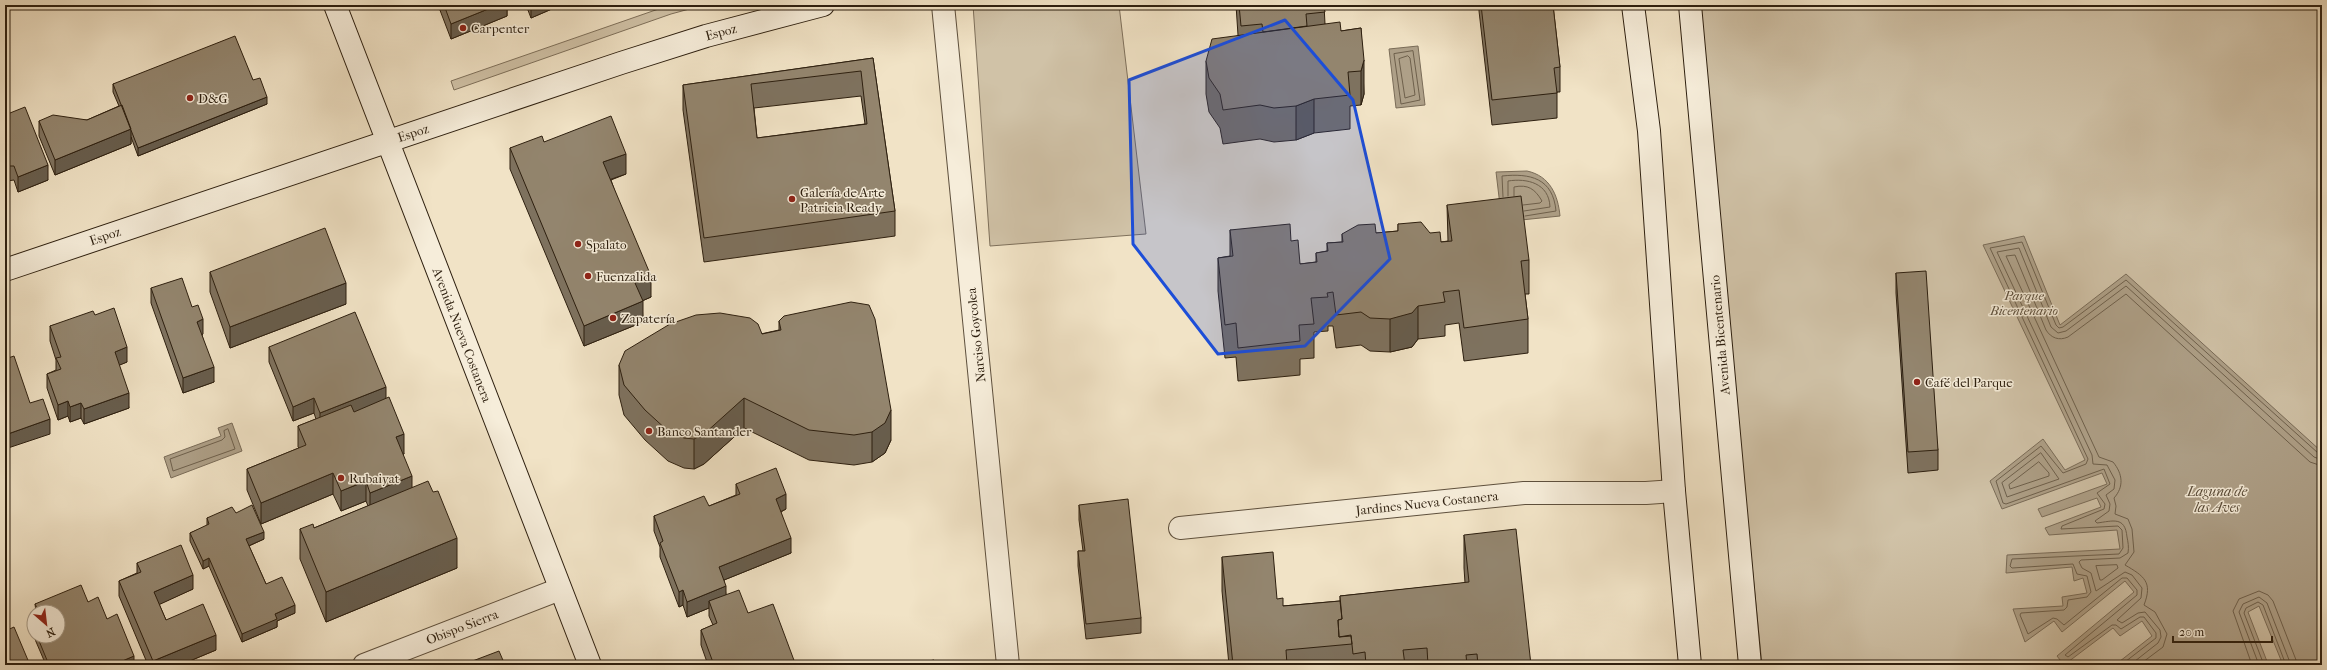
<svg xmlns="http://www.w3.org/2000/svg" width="2327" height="670" viewBox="0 0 2327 670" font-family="'IM FELL French Canon',serif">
	<rect width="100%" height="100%" fill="#f1e3c6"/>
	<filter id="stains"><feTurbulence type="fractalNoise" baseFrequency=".005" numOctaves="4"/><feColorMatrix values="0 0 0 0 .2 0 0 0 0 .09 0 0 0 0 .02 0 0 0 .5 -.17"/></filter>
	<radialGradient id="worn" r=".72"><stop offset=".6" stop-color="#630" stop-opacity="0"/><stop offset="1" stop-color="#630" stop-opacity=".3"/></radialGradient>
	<path fill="#d0c2a7" stroke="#7e705b" d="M 670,5 L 704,5 L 671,14 L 454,90 L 451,81 Z
		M 973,5 L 1119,5 L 1146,234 L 990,246 Z
		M 1696,5 L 2322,5 L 2322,665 L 1762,665 Z"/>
	<path fill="#aea088" stroke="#7a6c58" d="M 1418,46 L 1425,105 L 1396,108 L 1389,49 Z
		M 1527,171 C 1550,176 1558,195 1560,216 L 1502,222 L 1496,172 Z
		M 2024,236 L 2060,325 L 2126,274 L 2322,452 L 2322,665 L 2283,665 L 2259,606 L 2248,612 L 2268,664 L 2115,665 L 2152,636 L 2142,621 L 2120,636 L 2113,628 L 2064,665 L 2057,656 L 2134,592 L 2125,581 L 2062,632 L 2054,621 L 2025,642 L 2013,609 L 2063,606 L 2062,597 L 2087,593 L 2083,578 L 2074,581 L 2072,567 L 2006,573 L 2007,555 L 2120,549 L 2117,530 L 2049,535 L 2045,528 L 2101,507 L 2097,498 L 2042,517 L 2038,509 L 2107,484 L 2102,473 L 2002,509 L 1990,481 L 2043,439 L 2065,470 L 2085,460 L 1983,245 Z
		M 232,423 L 242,451 L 171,478 L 164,457 L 221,436 L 218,428 Z"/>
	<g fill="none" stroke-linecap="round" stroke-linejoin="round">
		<path stroke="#6e604c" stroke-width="1" d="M 1413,51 L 1420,100 L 1401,104 L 1394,54 Z
			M 1408,56 L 1410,58 L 1415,95 L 1405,98 L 1399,59 Z
			M 1508,196 L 1508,181 C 1527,178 1549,183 1550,207 L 1524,211
			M 1514,196 L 1514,187 C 1528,184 1535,189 1542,201 L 1540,203 L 1523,205
			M 1503,197 L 1502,176 C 1530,173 1553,178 1556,211 L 1525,216
			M 228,429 L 235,449 L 173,471 L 170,459 L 222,440 L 225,437 L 224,431 Z
			M 2041,453 L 2059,479 L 2007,497 L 2002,483 Z
			M 2039,462 L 2049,473 L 2049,476 L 2010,489 L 2009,485 Z
			M 2117,565 L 2118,568 L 2102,580 L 2100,580 L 2096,566 Z
			M 2121,665 L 2156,638 L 2156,633 L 2144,617 L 2140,617 L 2121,629 L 2116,625 L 2112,625 L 2068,657 L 2065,655 L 2137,595 L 2137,590 L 2127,578 L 2122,578 L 2064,625 L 2057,619 L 2053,618 L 2028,634 L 2020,615 L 2021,613 L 2064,610 L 2067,607 L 2068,600 L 2087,597 L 2091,592 L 2087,576 L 2077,574 L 2073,564 L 2012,568 L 2010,566 L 2012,559 L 2119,554 L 2123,548 L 2122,530 L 2118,526 L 2061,529 L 2062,526 L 2104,509 L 2105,504 L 2097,493 L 2110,484 L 2104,469 L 2006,504 L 2003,503 L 1996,481 L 2041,446 L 2063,473 L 2086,464 L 2088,459 L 1990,248 L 2022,242 L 2056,325 L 2059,328 L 2063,327 L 2126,280 L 2318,453 L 2322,455
			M 2130,665 L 2158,643 L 2161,637 L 2160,630 L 2145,612 L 2138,613 L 2122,623 L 2117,620 L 2141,598 L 2142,588 L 2132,575 L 2125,572 L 2096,591 L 2091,573 L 2082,568 L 2079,562 L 2081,560 L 2120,558 L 2128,553 C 2129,547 2128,542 2127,537 C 2125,516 2113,521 2097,523 L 2095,521 L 2109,511 L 2110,504 L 2106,495 L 2114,489 L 2115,480 L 2107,465 L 2093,464 L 2092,455 L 1997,252 L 2019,248 L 2051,327 L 2058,333 L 2066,331 L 2126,286 L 2314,457 L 2322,460
			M 2139,665 L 2163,647 L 2167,634 L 2155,612 L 2144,605 C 2153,582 2144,576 2125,565 L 2134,552 L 2132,529 L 2128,519 L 2115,514 L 2116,506 L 2114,498 C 2124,487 2123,474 2113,462 L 2099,457 L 2006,256 L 2015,255 L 2046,330 C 2051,338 2059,341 2068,337 L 2126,294 L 2310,462 L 2322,466
			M 2252,665 L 2233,611 L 2239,599 L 2259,591 L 2268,595 L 2273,601 L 2298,665
			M 2259,665 L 2239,612 L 2243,604 L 2259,597 L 2267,603 L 2291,665
			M 2264,665 L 2244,613 L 2246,608 L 2258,602 L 2263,605 L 2286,665"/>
		<defs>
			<path id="street" d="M 943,5 L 1008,665
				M 1180,528 L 1524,493 L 1646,493 L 1674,491
				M 364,665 L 560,589"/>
			<path id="secondary" d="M 335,5 L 590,665
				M 1633,5 L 1649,131 L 1674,491 L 1690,665
				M 1690,5 L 1750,665
				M 5,270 L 621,63 L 706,36 L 823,5"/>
		</defs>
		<use href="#street" stroke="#5e503d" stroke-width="24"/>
		<use href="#secondary" stroke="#2d1f0f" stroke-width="24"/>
		<use href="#street" stroke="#f6edda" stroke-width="22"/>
		<use href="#secondary" stroke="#f6edda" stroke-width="22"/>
	</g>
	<path fill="#7e725f" stroke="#2d1f0f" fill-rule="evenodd" d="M 438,5 L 507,5 L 507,16 L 451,39 Z
		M 526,5 L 561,5 L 531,18 Z
		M 1236,5 L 1324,5 L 1325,24 L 1341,31 L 1361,28 L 1364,94 L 1361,105 L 1350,106 L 1350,129 L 1314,133 L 1296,140 L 1274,142 L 1260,139 L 1223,144 L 1220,128 L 1209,112 L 1206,94 L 1206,61 L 1238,35 Z
		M 1479,5 L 1553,5 L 1560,67 L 1560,92 L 1557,92 L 1557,118 L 1492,125 L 1479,11 Z
		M 873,58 L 895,211 L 895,236 L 704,262 L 683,110 L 683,85 ZM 861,96 L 865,124 L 757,138 L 754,108 Z
		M 253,80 L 267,104 L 138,156 L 131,137 L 131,144 L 55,175 L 39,136 L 39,121 L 87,120 L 119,106 L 113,92 L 113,84 Z
		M 5,115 L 48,180 L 18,192 L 14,180 L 7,181 L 5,175 Z
		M 544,142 L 626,174 L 611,180 L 651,297 L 642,301 L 643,322 L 584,346 L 510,169 L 510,148 Z
		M 1447,205 L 1529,260 L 1529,294 L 1525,294 L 1528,319 L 1528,353 L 1464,361 L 1459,323 L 1445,325 L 1445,336 L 1418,339 L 1412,347 L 1390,352 L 1370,351 L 1361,345 L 1336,348 L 1333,326 L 1328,326 L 1328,331 L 1314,332 L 1314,358 L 1300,359 L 1300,375 L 1238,381 L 1236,357 L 1225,358 L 1218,291 L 1218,258 L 1230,256 L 1230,230 L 1291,241 L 1300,264 L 1316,262 L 1316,253 L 1327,251 L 1327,243 L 1342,242 L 1342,234 L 1376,233 L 1398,231 L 1398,224 L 1430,233 L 1441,242 L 1448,241 Z
		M 210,272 L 346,304 L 230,348 L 210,292 Z
		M 1896,273 L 1938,450 L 1938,470 L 1908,473 L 1896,293 Z
		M 151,288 L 203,334 L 202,335 L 214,382 L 183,393 L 151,303 Z
		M 95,315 L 127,362 L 119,365 L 129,408 L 84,424 L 81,418 L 70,422 L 68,416 L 58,420 L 47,388 L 47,374 L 56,370 L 56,360 L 50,341 L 50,326 Z
		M 779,321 L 891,440 L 885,453 L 872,462 L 854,465 L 809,460 L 744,428 L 704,464 L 694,469 L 684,468 L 668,461 L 645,440 L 624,415 L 619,395 L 619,365 L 779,330 Z
		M 269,347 L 386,398 L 404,454 L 403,455 L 412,488 L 457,568 L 326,622 L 300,559 L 300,529 L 314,528 L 368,506 L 366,501 L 341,511 L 333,494 L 261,524 L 247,490 L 247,469 L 299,448 L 298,447 L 298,426 L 316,419 L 314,413 L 293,421 L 269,362 Z
		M 736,484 L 786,509 L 781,512 L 791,553 L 724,580 L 726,595 L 748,613 L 795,665 L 708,665 L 701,645 L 701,630 L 713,625 L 709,616 L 709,608 L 687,617 L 683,605 L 679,607 L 660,557 L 660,547 L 654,531 L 654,516 L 709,506 L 736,495 Z
		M 1079,505 L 1141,618 L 1141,633 L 1086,639 L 1078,566 L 1078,551 L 1083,551 L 1079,520 Z
		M 236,513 L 264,539 L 249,546 L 266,584 L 295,613 L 277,621 L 277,627 L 242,642 L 209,566 L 203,569 L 190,541 L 190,533 L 207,526 L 207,518 Z
		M 1464,535 L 1531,665 L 1229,665 L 1222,591 L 1222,557 L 1277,599 L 1283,606 L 1340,601 L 1340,596 L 1465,583 L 1464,568 Z
		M 137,563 L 193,589 L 159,604 L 166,620 L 216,650 L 180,665 L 148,665 L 119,596 L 119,581 L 137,573 Z
		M 88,602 L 107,619 L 134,664 L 132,665 L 46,665 L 31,630 L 31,622 L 34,621 L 34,636 L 58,636 L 58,612 L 36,612 L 35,604 Z"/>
	<path fill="#675d4d" stroke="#2d1f0f" d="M 498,5 L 507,5 L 507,16 L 451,39 L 451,24 Z
		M 531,5 L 561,5 L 531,18 Z
		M 1364,60 L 1364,94 L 1361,105 L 1361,71 Z
		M 267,97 L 267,104 L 138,156 L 138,148 Z
		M 1314,99 L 1314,133 L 1296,140 L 1296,106 Z
		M 131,129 L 131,144 L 55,175 L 55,160 Z
		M 626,154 L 626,174 L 603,182 L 603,162 Z
		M 48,165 L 48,180 L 18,192 L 18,177 Z
		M 651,276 L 651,297 L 635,304 L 635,283 Z
		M 346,283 L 346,304 L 230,348 L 230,327 Z
		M 643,301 L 643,322 L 584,346 L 584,326 Z
		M 1418,306 L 1418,339 L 1412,347 L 1390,352 L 1390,319 Z
		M 203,319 L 203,334 L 197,337 L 197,322 Z
		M 127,347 L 127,362 L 115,367 L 115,352 Z
		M 214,367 L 214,382 L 183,393 L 183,378 Z
		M 386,387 L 386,401 L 320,428 L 320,413 Z
		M 129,393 L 129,408 L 84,424 L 84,409 Z
		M 314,398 L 314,413 L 293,421 L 293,407 Z
		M 744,398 L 744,428 L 704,464 L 694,469 L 694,439 Z
		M 68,401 L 68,416 L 58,420 L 58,405 Z
		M 81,403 L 81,418 L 70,422 L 70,407 Z
		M 891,410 L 891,440 L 885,453 L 872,462 L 872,432 Z
		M 50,419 L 50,434 L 5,449 L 5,435 Z
		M 404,434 L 404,454 L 396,457 L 396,437 Z
		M 333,473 L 333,494 L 261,524 L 261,503 Z
		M 412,476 L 412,497 L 370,514 L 370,493 Z
		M 366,481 L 366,501 L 341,511 L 341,491 Z
		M 786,494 L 786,509 L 776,514 L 776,499 Z
		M 264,532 L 264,539 L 246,547 L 246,539 Z
		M 457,538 L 457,568 L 326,622 L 326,592 Z
		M 791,538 L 791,553 L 719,582 L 719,567 Z
		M 209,558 L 209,566 L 203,569 L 203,561 Z
		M 193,575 L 193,589 L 154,607 L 154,592 Z
		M 726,586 L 726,601 L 709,601 L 709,608 L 687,617 L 687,602 Z
		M 683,590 L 683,605 L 679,607 L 679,592 Z
		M 9,601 L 9,609 L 5,610 L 5,602 Z
		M 295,605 L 295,613 L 277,621 L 277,627 L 242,642 L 242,634 L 275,614 Z
		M 216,635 L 216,650 L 180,665 L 153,665 L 153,661 Z
		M 134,656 L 134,664 L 132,665 L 113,665 Z"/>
	<path fill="#93856e" stroke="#2d1f0f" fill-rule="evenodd" d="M 444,5 L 498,5 L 451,24 Z
		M 1239,5 L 1324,5 L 1325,12 L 1306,14 L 1307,26 L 1263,32 L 1262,24 L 1241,26 Z
		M 1481,5 L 1553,5 L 1560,67 L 1554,68 L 1557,93 L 1492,100 Z
		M 1340,22 L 1341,31 L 1361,28 L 1364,60 L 1361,71 L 1348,72 L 1350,95 L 1314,99 L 1296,106 L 1274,108 L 1260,105 L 1223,110 L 1220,94 L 1209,78 L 1206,61 L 1212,39 Z
		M 235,36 L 253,80 L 260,78 L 267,97 L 138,148 L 113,84 Z
		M 873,58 L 895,211 L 704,238 L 683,85 ZM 861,71 L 867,124 L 757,138 L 751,84 Z
		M 122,105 L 131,129 L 55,160 L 39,121 L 53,115 L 87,120 Z
		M 25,107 L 48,165 L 18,177 L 14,166 L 7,166 L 5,161 L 5,115 Z
		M 611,116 L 626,154 L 603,162 L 651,276 L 635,283 L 643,301 L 584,326 L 510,148 L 542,136 L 544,142 Z
		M 1521,196 L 1529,260 L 1521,261 L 1528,319 L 1464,328 L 1459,290 L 1443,292 L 1445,302 L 1418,306 L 1412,313 L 1390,319 L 1370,318 L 1361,312 L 1336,315 L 1333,292 L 1327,293 L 1328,297 L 1311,298 L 1314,324 L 1299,325 L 1300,341 L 1238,348 L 1236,323 L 1225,325 L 1218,258 L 1233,256 L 1230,230 L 1290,224 L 1291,241 L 1298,240 L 1300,264 L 1317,262 L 1316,253 L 1328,251 L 1327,243 L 1343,242 L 1342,234 L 1358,225 L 1375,224 L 1376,233 L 1398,231 L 1398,224 L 1421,222 L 1430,233 L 1440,232 L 1441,242 L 1452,241 L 1447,205 Z
		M 325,228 L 346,283 L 230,327 L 210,272 Z
		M 1926,271 L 1938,450 L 1908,452 L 1896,273 Z
		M 182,278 L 192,307 L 198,305 L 203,319 L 197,322 L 214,367 L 183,378 L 151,288 Z
		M 851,302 L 869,305 L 875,319 L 891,410 L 885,423 L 872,432 L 854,435 L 809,430 L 744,398 L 704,434 L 694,439 L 684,438 L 668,431 L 645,410 L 624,385 L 619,365 L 625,351 L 670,324 L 696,315 L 720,313 L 750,318 L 758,324 L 762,334 L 781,330 L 779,321 L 784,316 Z
		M 114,308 L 127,347 L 115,352 L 129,393 L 84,409 L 81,403 L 70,407 L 68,401 L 58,405 L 47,374 L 61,369 L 56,358 L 61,357 L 50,326 L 93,311 L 95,315 Z
		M 355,312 L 386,387 L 320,413 L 314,398 L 293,407 L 269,347 Z
		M 14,356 L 30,403 L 43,399 L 50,419 L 5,435 L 5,359 Z
		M 389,397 L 404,434 L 396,437 L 412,476 L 370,493 L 366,481 L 341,491 L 333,473 L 261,503 L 247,469 L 306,445 L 298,426 L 351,405 L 354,412 Z
		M 776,468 L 786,494 L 776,499 L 791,538 L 719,567 L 726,586 L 687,602 L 683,590 L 679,592 L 660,543 L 663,541 L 654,516 L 704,496 L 709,506 L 740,494 L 736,484 Z
		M 428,481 L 433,492 L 438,491 L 457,538 L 326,592 L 300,529 L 313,524 L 314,528 Z
		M 1128,499 L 1141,618 L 1086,624 L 1078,551 L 1085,551 L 1079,505 Z
		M 252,505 L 264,532 L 246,539 L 266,584 L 282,577 L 295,605 L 275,614 L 277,619 L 242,634 L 209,558 L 203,561 L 190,533 L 209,524 L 207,518 L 232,507 L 236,513 Z
		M 1516,529 L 1531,665 L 1478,665 L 1477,654 L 1466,655 L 1467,665 L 1428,665 L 1427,648 L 1403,650 L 1405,665 L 1366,665 L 1365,652 L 1353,654 L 1351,635 L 1339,637 L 1338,620 L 1342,619 L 1340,596 L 1469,582 L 1464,535 Z
		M 181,545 L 193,575 L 154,592 L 166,620 L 203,604 L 216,635 L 153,661 L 119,581 L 141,572 L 137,563 Z
		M 1273,552 L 1277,599 L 1283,598 L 1283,606 L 1340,601 L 1342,619 L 1338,620 L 1339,637 L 1351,636 L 1352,644 L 1286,650 L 1287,665 L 1233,665 L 1222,557 Z
		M 81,585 L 88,602 L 98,597 L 107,619 L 117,614 L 134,656 L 113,665 L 49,665 L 37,636 L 58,636 L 58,612 L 39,612 L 35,604 Z
		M 739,590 L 748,613 L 773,604 L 795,663 L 790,665 L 714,665 L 701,630 L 717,623 L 709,601 Z
		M 5,591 L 9,601 L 5,602 Z
		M 34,621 L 34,629 L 31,622 Z
		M 14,627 L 30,665 L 5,665 L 5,631 Z
		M 499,651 L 505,665 L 462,665 Z
		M 934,660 L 935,665 L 906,665 Z
		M 877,661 L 878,665 L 854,665 Z"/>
	<path fill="#1d4ed8" fill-opacity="0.2" stroke="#1d4ed8" stroke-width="3" stroke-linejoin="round" d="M 1285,20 L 1353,100 L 1390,259 L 1305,346 L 1218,354 L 1133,244 L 1129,80 Z"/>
	<g fill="#8f2418" stroke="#f6edda" stroke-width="1.5">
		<circle cx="463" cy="28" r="4"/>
		<circle cx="190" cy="98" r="4"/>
		<circle cx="792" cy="199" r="4"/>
		<circle cx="578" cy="244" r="4"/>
		<circle cx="588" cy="276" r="4"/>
		<circle cx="613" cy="318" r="4"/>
		<circle cx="1917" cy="382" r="4"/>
		<circle cx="649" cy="431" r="4"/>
		<circle cx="341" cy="478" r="4"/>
	</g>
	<g text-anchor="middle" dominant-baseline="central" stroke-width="3" stroke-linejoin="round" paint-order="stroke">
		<g font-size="13" fill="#2d1f0f" stroke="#f6edda" text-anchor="start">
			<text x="471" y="28">Carpenter</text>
			<text x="198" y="98">D&amp;G</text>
			<text x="800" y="192">Galería de Arte<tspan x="800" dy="15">Patricia Ready</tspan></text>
			<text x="586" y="244">Spalato</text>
			<text x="596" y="276">Fuenzalida</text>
			<text x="621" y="318">Zapatería</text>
			<text x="1925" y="382">Café del Parque</text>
			<text x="657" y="431">Banco Santander</text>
			<text x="349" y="478">Rubaiyat</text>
		</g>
		<g font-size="13" fill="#2d1f0f" stroke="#f6edda">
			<text transform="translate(721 32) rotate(-15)">Espoz</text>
			<text transform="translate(413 133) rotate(-18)">Espoz</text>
			<text transform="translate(105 236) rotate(-19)">Espoz</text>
			<text transform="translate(462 335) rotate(69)">Avenida Nueva Costanera</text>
			<text transform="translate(976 335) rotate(-96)">Narciso Goycolea</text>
			<text transform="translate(1720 335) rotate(-95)">Avenida Bicentenario</text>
			<text transform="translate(1427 503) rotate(-6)">Jardines Nueva Costanera</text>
			<text transform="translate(462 627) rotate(-21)">Obispo Sierra</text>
		</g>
		<g font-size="13" font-style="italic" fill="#5e503d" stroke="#f6edda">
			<text x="2024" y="295">Parque<tspan x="2024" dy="15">Bicentenario</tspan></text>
		</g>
		<g font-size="14" font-style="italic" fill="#5a4c39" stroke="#f6edda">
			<text x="2217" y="491">Laguna de<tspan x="2217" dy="16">las Aves</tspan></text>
		</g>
	</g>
	<rect width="2327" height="670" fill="none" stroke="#f1e3c6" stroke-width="20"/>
	<rect x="6" y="6" width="2315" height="658" fill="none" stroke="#2d1f0f" stroke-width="2"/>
	<rect x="10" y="10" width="2307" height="650" fill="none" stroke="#2d1f0f"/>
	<g transform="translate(46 624) rotate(152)"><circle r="19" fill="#f6edda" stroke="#a69b89"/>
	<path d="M0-3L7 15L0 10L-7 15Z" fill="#8f2418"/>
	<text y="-6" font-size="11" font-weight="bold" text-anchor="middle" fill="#2d1f0f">N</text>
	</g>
	<path d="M2173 636v6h99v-6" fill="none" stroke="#2d1f0f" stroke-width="2"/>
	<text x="2179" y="636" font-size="12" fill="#2d1f0f" stroke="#f6edda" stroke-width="3" paint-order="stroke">20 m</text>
	<rect width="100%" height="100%" filter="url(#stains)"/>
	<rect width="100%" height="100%" fill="url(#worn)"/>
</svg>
